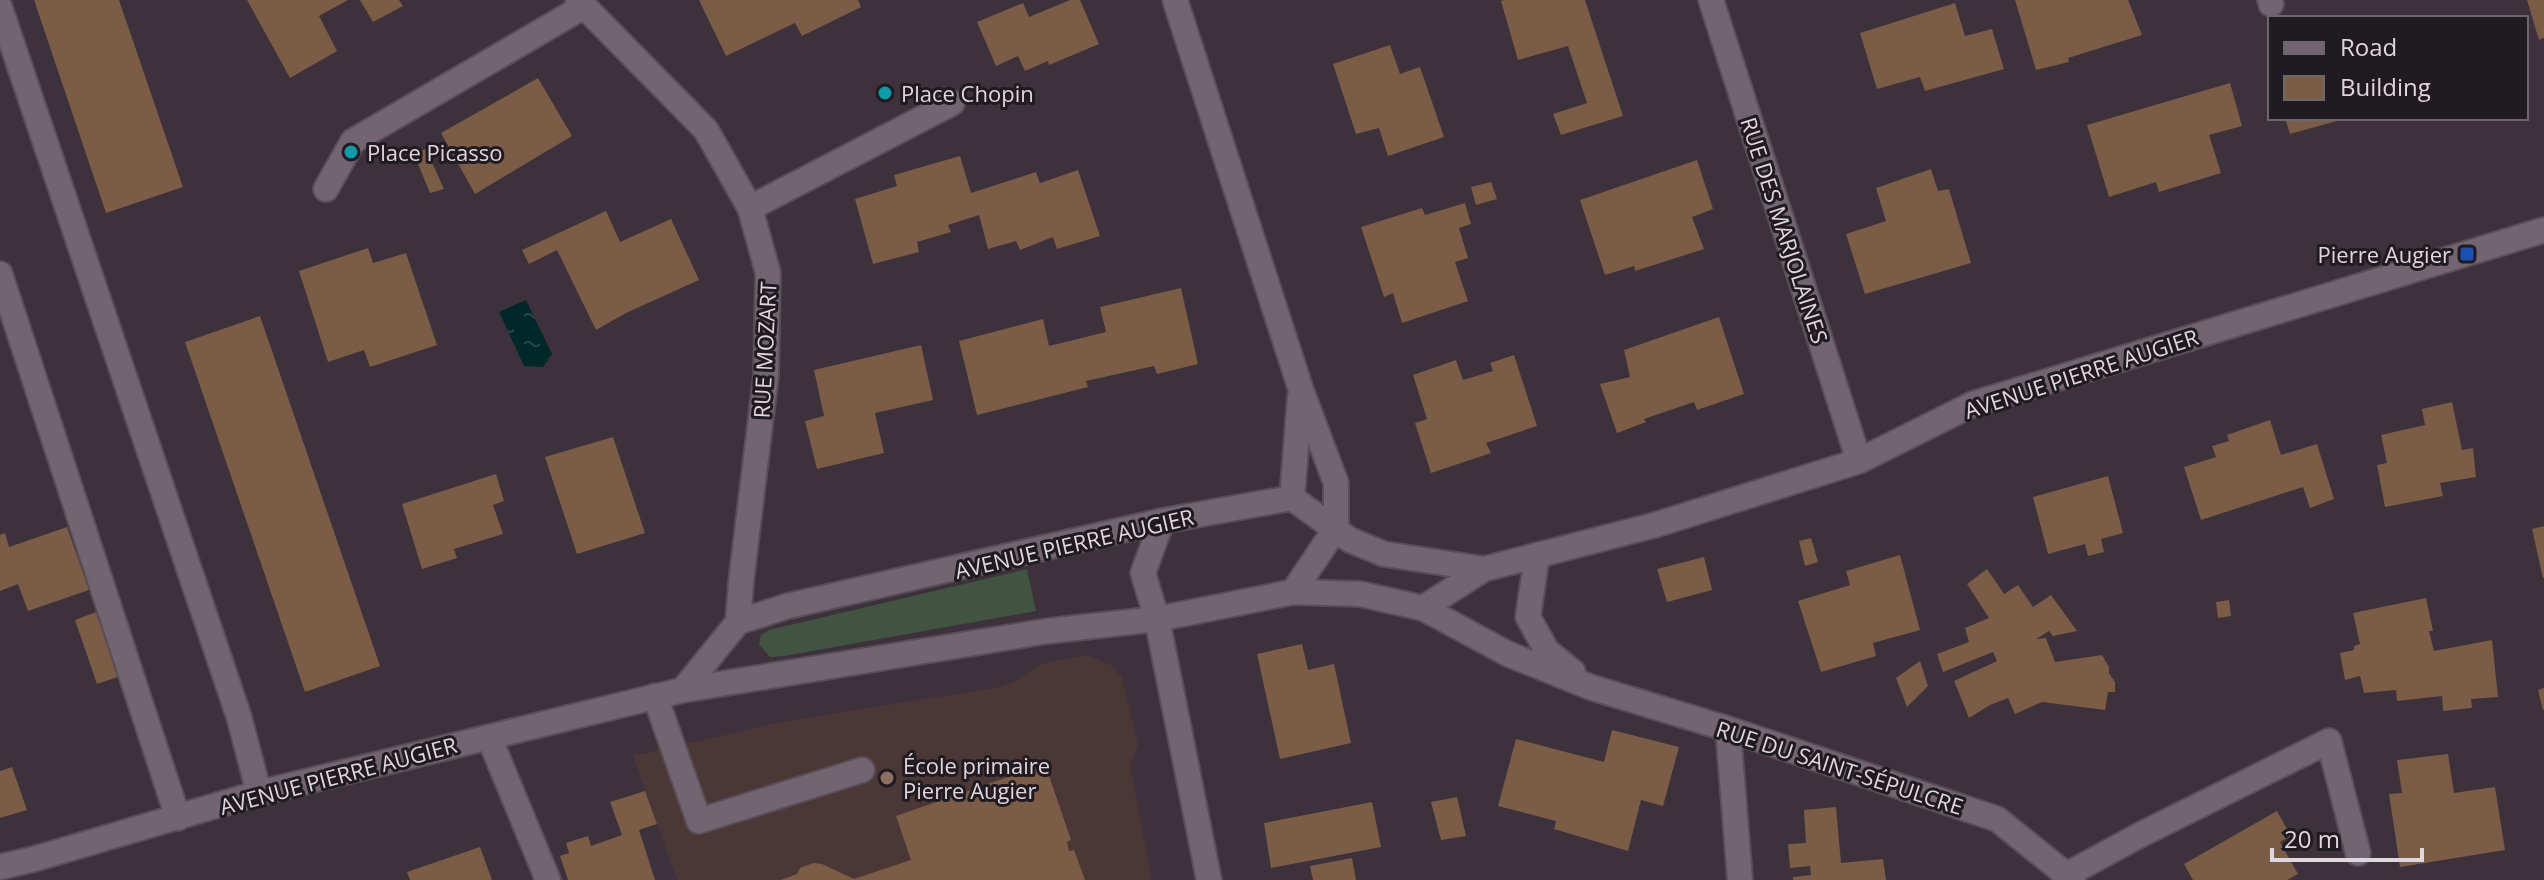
<svg xmlns="http://www.w3.org/2000/svg" width="2544" height="880" viewBox="0 0 2544 880" font-family="'Open Sans',sans-serif">
	<defs>
		<pattern id="water-ripples" width="26" height="14" patternUnits="userSpaceOnUse" patternTransform="scale(2)"><rect width="26" height="14" fill="#012829"/><path d="M2 4q2-2 4 0t4 0M15 11q2-2 4 0t4 0" fill="none" stroke="#264648"/></pattern>
	</defs>
	<rect width="100%" height="100%" fill="#3d313b"/>
	<path fill="#4c3737" d="M 1087,655 L 1111,665 L 1122,678 L 1138,746 L 1130,766 L 1152,880 L 677,880 L 633,756 L 781,722 L 1000,687 L 1016,681 L 1040,664 Z"/>
	<path fill="#415441" d="M 1027,569 L 1036,611 L 784,656 L 770,657 L 759,644 L 761,635 L 769,630 Z"/>
	<path fill="url(#water-ripples)" d="M 526,300 L 552,354 L 543,367 L 524,366 L 499,312 Z"/>
	<path fill="#7b5c46" d="M 34,0 L 119,0 L 183,187 L 106,213 Z
		M 247,0 L 348,0 L 319,16 L 337,51 L 290,78 Z
		M 360,0 L 399,0 L 403,6 L 373,22 Z
		M 699,0 L 858,0 L 861,7 L 802,36 L 795,23 L 726,56 Z
		M 1070,0 L 1080,0 L 1099,44 L 1049,65 L 1048,61 L 1025,71 L 1018,56 L 996,66 L 977,22 L 1023,3 L 1029,17 Z
		M 1504,0 L 1585,0 L 1623,116 L 1561,135 L 1553,114 L 1587,103 L 1568,46 L 1518,60 L 1501,1 Z
		M 2015,0 L 2128,0 L 2142,35 L 2068,58 L 2069,62 L 2036,70 Z
		M 2527,0 L 2544,0 L 2544,38 L 2539,40 Z
		M 1955,3 L 1965,36 L 1992,29 L 2004,69 L 1925,91 L 1920,77 L 1877,89 L 1860,33 Z
		M 1390,45 L 1400,74 L 1420,67 L 1444,137 L 1388,156 L 1379,128 L 1356,134 L 1333,64 Z
		M 538,78 L 572,136 L 475,194 L 441,133 Z
		M 2230,83 L 2242,126 L 2209,135 L 2221,173 L 2159,192 L 2156,182 L 2109,197 L 2087,125 Z
		M 2285,118 L 2344,118 L 2344,119 L 2290,134 Z
		M 426,149 L 444,189 L 430,193 L 414,154 Z
		M 960,156 L 971,193 L 1036,172 L 1040,183 L 1078,170 L 1100,236 L 1057,249 L 1053,237 L 1020,250 L 1016,241 L 988,249 L 979,215 L 948,225 L 951,232 L 917,242 L 919,252 L 873,264 L 855,199 L 897,186 L 894,175 Z
		M 1697,160 L 1713,209 L 1692,217 L 1704,249 L 1635,271 L 1634,266 L 1605,275 L 1580,200 Z
		M 1931,169 L 1938,191 L 1949,189 L 1971,263 L 1865,294 L 1846,234 L 1886,221 L 1876,188 Z
		M 1491,182 L 1497,199 L 1476,205 L 1471,187 Z
		M 1465,203 L 1471,224 L 1459,228 L 1468,258 L 1455,262 L 1468,301 L 1402,323 L 1393,293 L 1384,297 L 1361,227 L 1422,208 L 1425,215 Z
		M 606,211 L 620,242 L 671,219 L 699,280 L 626,313 L 596,330 L 557,250 L 529,264 L 522,250 Z
		M 368,248 L 373,263 L 406,253 L 437,345 L 370,367 L 364,350 L 328,362 L 299,271 Z
		M 1181,288 L 1198,364 L 1157,374 L 1154,366 L 1086,381 L 1088,387 L 977,415 L 959,341 L 1043,319 L 1049,346 L 1106,332 L 1100,307 Z
		M 260,316 L 380,666 L 305,692 L 185,342 Z
		M 1719,317 L 1744,394 L 1697,410 L 1694,402 L 1644,419 L 1646,422 L 1617,433 L 1600,384 L 1630,377 L 1624,350 Z
		M 921,345 L 933,400 L 875,413 L 884,453 L 817,469 L 805,421 L 824,416 L 814,370 Z
		M 1514,355 L 1537,426 L 1486,443 L 1491,453 L 1431,473 L 1415,423 L 1427,419 L 1413,375 L 1456,360 L 1463,380 L 1493,371 L 1490,363 Z
		M 2452,402 L 2462,450 L 2473,448 L 2476,477 L 2440,483 L 2443,496 L 2385,507 L 2377,465 L 2387,463 L 2381,435 L 2425,425 L 2422,409 Z
		M 2270,420 L 2281,455 L 2317,444 L 2334,499 L 2310,508 L 2303,487 L 2201,520 L 2184,467 L 2216,457 L 2212,446 L 2229,441 L 2227,435 Z
		M 613,437 L 645,533 L 577,554 L 545,457 Z
		M 496,474 L 504,501 L 493,505 L 503,534 L 454,549 L 457,558 L 422,569 L 402,504 Z
		M 2108,476 L 2123,533 L 2101,539 L 2104,552 L 2088,556 L 2085,544 L 2048,554 L 2033,497 Z
		M 2544,526 L 2544,578 L 2543,578 L 2532,529 Z
		M 67,527 L 89,590 L 28,611 L 18,584 L 0,591 L 0,535 L 5,533 L 9,547 Z
		M 1811,538 L 1818,562 L 1805,566 L 1799,541 Z
		M 1900,555 L 1920,630 L 1873,643 L 1876,656 L 1821,672 L 1798,601 L 1850,585 L 1846,571 Z
		M 1704,557 L 1712,590 L 1667,602 L 1657,569 Z
		M 1987,569 L 2004,594 L 2018,585 L 2033,607 L 2051,595 L 2077,631 L 2053,636 L 2049,631 L 2036,639 L 2046,638 L 2055,662 L 2102,655 L 2109,667 L 2109,673 L 2115,682 L 2115,692 L 2108,692 L 2105,710 L 2042,702 L 2015,714 L 2008,698 L 1990,705 L 1969,718 L 1954,681 L 1997,661 L 1993,652 L 1943,672 L 1937,654 L 1969,642 L 1965,628 L 1989,618 L 1967,584 Z
		M 2426,598 L 2433,631 L 2429,631 L 2434,651 L 2492,640 L 2498,697 L 2471,699 L 2472,708 L 2443,711 L 2442,696 L 2397,701 L 2396,690 L 2364,693 L 2360,676 L 2345,680 L 2340,653 L 2354,650 L 2354,646 L 2360,644 L 2353,613 Z
		M 2229,600 L 2231,616 L 2218,618 L 2216,602 Z
		M 96,612 L 118,677 L 97,684 L 75,620 Z
		M 1302,644 L 1308,670 L 1334,664 L 1351,743 L 1280,759 L 1257,654 Z
		M 1920,661 L 1928,686 L 1907,707 L 1896,678 Z
		M 2544,688 L 2544,710 L 2543,710 L 2538,690 Z
		M 1612,730 L 1679,747 L 1663,806 L 1641,800 L 1628,851 L 1554,829 L 1556,821 L 1498,806 L 1516,739 L 1604,762 Z
		M 2448,754 L 2454,793 L 2495,787 L 2505,850 L 2400,867 L 2389,794 L 2402,793 L 2397,760 Z
		M 1045,764 L 1071,840 L 1067,842 L 1069,851 L 1074,850 L 1085,880 L 781,880 L 797,874 L 800,868 L 813,863 L 822,864 L 854,879 L 911,860 L 896,816 Z
		M 12,767 L 27,810 L 0,818 L 0,771 Z
		M 645,791 L 657,824 L 639,830 L 655,880 L 568,880 L 560,856 L 569,853 L 566,843 L 588,836 L 591,846 L 622,835 L 610,802 Z
		M 1457,797 L 1466,836 L 1441,840 L 1431,802 Z
		M 1372,802 L 1381,847 L 1271,868 L 1264,823 Z
		M 1836,807 L 1841,863 L 1883,859 L 1886,880 L 1793,880 L 1793,877 L 1811,875 L 1810,866 L 1790,868 L 1788,844 L 1806,843 L 1804,810 Z
		M 2277,811 L 2291,836 L 2280,842 L 2298,874 L 2287,880 L 2193,880 L 2184,864 Z
		M 480,847 L 492,880 L 410,880 L 407,872 Z
		M 1352,858 L 1356,880 L 1313,880 L 1310,866 Z"/>
	<g fill="none" stroke-linecap="round" stroke-linejoin="round">
		<defs>
			<path id="minor" d="M 578,0 L 706,130 L 750,208 L 768,273 L 766,376 L 741,582 L 738,622
				M 1175,0 L 1301,390 L 1336,483 L 1336,528 L 1293,592
				M 1711,0 L 1859,461
				M 2270,0 L 2271,4
				M 0,8 L 239,717 L 259,793
				M 326,189 L 353,141 L 583,7
				M 750,208 L 952,103
				M 0,274 L 178,818
				M 1292,498 L 1300,397
				M 1162,521 L 1143,573 L 1157,619 L 1209,880
				M 1537,555 L 1528,617 L 1547,651 L 1573,672
				M 1423,608 L 1508,654 L 1590,687 L 1728,729 L 1997,819 L 2073,880
				M 683,690 L 738,622 L 788,606 L 1162,521 L 1292,498 L 1350,540 L 1384,554 L 1484,569
				M 655,696 L 699,821 L 862,770
				M 1728,729 L 1740,880
				M 489,737 L 548,880
				M 0,867 L 34,859 L 259,793 L 683,690 L 1048,631 L 1157,619 L 1293,592 L 1360,594 L 1423,608 L 1484,569 L 1655,525 L 1859,461 L 1973,404 L 2544,230
				M 2068,874 L 2140,835 L 2329,741 L 2358,853"/>
		</defs>
		<use href="#minor" stroke="#584e57" stroke-width="28"/>
		<use href="#minor" stroke="#726470" stroke-width="24"/>
	</g>
	<g fill="#0f9aa8" stroke="#201b20" stroke-width="3">
		<circle cx="885" cy="93" r="8"/>
		<circle cx="351" cy="152" r="8"/>
	</g>
	<rect fill="#1a4fb4" stroke="#201b20" stroke-width="3" x="2459" y="246" width="16" height="16" rx="4"/>
	<circle fill="#8d6e63" stroke="#201b20" stroke-width="3" cx="887" cy="778" r="8"/>
	<g text-anchor="middle" dominant-baseline="central" stroke-width="6" stroke-linejoin="round" paint-order="stroke">
		<g font-size="22" fill="#dfd7de" stroke="#201b20" text-anchor="start">
			<text x="901" y="93">Place Chopin</text>
			<text x="367" y="152">Place Picasso</text>
			<text x="2451" y="254" text-anchor="end">Pierre Augier</text>
			<text x="903" y="765">École primaire<tspan x="903" dy="25">Pierre Augier</tspan></text>
		</g>
		<g font-size="22" fill="#dfd7de" stroke="#201b20">
			<text transform="translate(1785 230) rotate(72)">RUE DES MARJOLAINES</text>
			<text transform="translate(764 350) rotate(-87)">RUE MOZART</text>
			<text transform="translate(2081 373) rotate(-18)">AVENUE PIERRE AUGIER</text>
			<text transform="translate(1074 543) rotate(-13)">AVENUE PIERRE AUGIER</text>
			<text transform="translate(1840 767) rotate(18)">RUE DU SAINT-SÉPULCRE</text>
			<text transform="translate(338 775) rotate(-15)">AVENUE PIERRE AUGIER</text>
		</g>
	</g>
	<rect x="2268" y="16" width="260" height="104" fill="#201b20" stroke="#6c666c" stroke-width="2"/>
	<rect x="2284" y="42" width="40" height="12" fill="#726470" stroke="#6c666c" stroke-width="2"/>
	<text x="2340" y="56" font-size="24" fill="#dfd7de">Road</text>
	<rect x="2284" y="76" width="40" height="24" fill="#7b5c46" stroke="#6c666c" stroke-width="2"/>
	<text x="2340" y="96" font-size="24" fill="#dfd7de">Building</text>
	<path d="M2272 848v12h150v-12" fill="none" stroke="#dfd7de" stroke-width="4"/>
	<text x="2284" y="848" font-size="24" fill="#dfd7de" stroke="#201b20" stroke-width="6" paint-order="stroke">20 m</text>
</svg>
